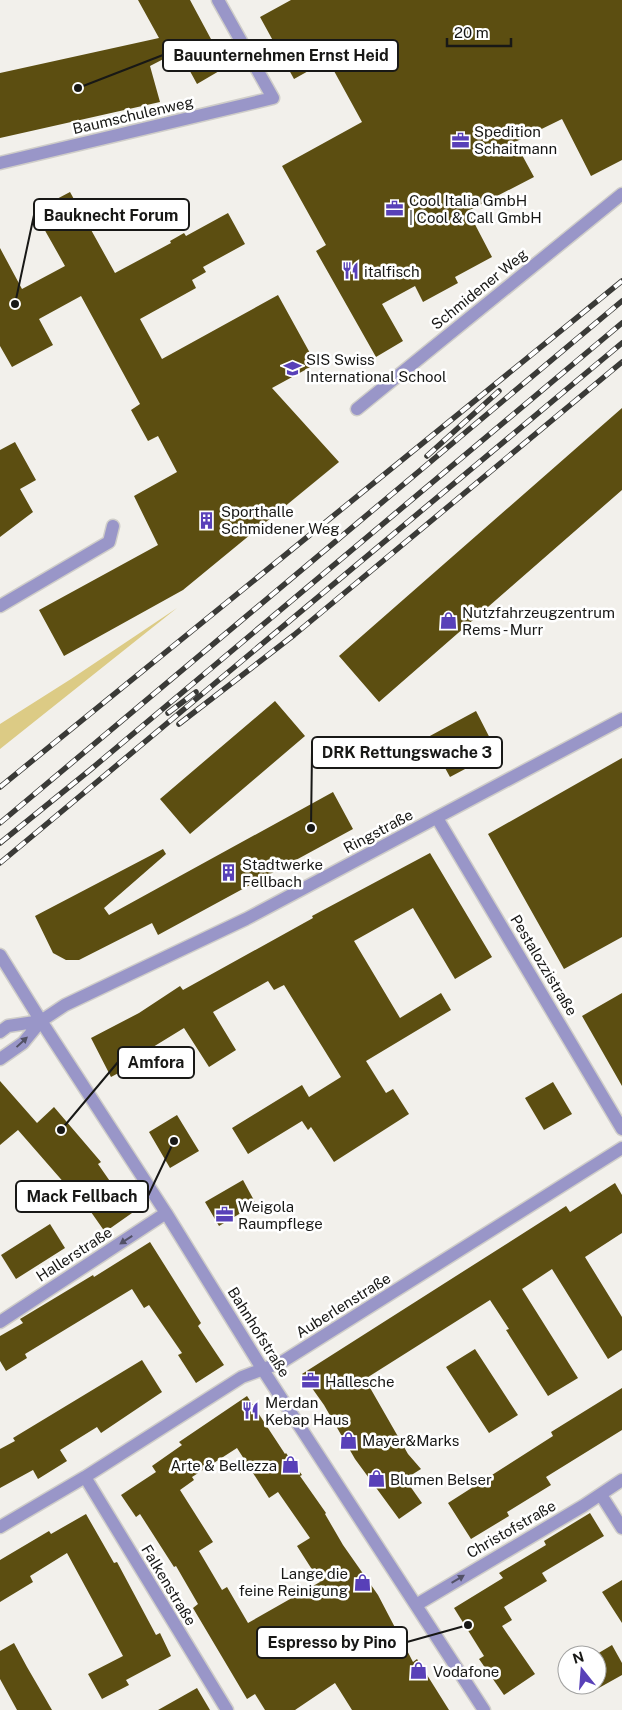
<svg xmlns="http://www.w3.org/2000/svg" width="622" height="1710" viewBox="0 0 622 1710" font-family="'Public Sans',sans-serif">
	<rect width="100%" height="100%" fill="#f2f0eb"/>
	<path fill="#dccb85" d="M 177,608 L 0,749 L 0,724 L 71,679 Z"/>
	<path fill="#5c4e11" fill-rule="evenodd" d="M 138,0 L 190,0 L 226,67 L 197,84 L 179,51 L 150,66 L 160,102 L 0,138 L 0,73 L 159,38 Z
		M 291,0 L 622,0 L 622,160 L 591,176 L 562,119 L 515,142 L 534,177 L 468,211 L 492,257 L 455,277 L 458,283 L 423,302 L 415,286 L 382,304 L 403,341 L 376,357 L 316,251 L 326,245 L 282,166 L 362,122 L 328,60 L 294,79 L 260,17 Z
		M 70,192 L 115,273 L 171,243 L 170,241 L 184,233 L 186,236 L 228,213 L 245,244 L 203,267 L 206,272 L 192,280 L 196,288 L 140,319 L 162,359 L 278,295 L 316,364 L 272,388 L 339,462 L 183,590 L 64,656 L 39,610 L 158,545 L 134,496 L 177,472 L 158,436 L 148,441 L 131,410 L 140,404 L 81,296 L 39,319 L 53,345 L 12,367 L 0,346 L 0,248 L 22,289 L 65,266 L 34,211 Z
		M 622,408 L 622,490 L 379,702 L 339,656 Z
		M 15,442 L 36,480 L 20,489 L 33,512 L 0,537 L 0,450 Z
		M 275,701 L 305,736 L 190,834 L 160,799 Z
		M 476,711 L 497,752 L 450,777 L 428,737 Z
		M 622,758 L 622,937 L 564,969 L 488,834 Z
		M 333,792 L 353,829 L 158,935 L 152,923 L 79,960 L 66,960 L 53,953 L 35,916 L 163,849 L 166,854 L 104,908 L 109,915 Z
		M 430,853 L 492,957 L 455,979 L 413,908 L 354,941 L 400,1018 L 441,993 L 451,1010 L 366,1061 L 386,1093 L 393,1089 L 409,1114 L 334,1162 L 311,1127 L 308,1130 L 302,1121 L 248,1154 L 232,1128 L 302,1085 L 309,1097 L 341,1077 L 284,985 L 274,990 L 268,981 L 213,1012 L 236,1050 L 209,1067 L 184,1028 L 153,1047 L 156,1053 L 111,1077 L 91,1038 L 139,1013 L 180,986 L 183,990 L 313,918 L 312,916 Z
		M 622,993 L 622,1086 L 582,1016 Z
		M 0,1081 L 37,1123 L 54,1107 L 101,1162 L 98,1164 L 132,1213 L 105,1232 L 70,1182 L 66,1185 L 18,1130 L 0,1145 Z
		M 553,1082 L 572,1114 L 544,1130 L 525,1098 Z
		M 177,1115 L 199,1151 L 170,1168 L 149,1132 Z
		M 243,1180 L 256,1204 L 219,1226 L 205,1202 Z
		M 615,1183 L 622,1195 L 622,1233 L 585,1257 L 622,1317 L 622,1350 L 608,1359 L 552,1269 L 522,1289 L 578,1378 L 548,1396 L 506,1330 L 509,1329 L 490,1300 L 365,1379 L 408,1454 L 421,1469 L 405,1479 L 422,1503 L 399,1519 L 355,1459 L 324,1405 L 302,1374 L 566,1206 L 570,1212 Z
		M 50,1224 L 65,1248 L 16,1279 L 1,1255 Z
		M 150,1242 L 201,1323 L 198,1326 L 224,1365 L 196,1383 L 178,1355 L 182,1353 L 149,1305 L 144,1308 L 132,1289 L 25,1354 L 27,1358 L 6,1371 L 0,1361 L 0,1336 L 23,1323 L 20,1319 L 93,1275 L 94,1277 Z
		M 475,1349 L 518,1415 L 489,1433 L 446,1367 Z
		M 142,1360 L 162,1392 L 101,1433 L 97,1427 L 60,1450 L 67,1461 L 38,1479 L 33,1470 L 0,1488 L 0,1449 L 15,1441 L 13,1438 Z
		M 622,1388 L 622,1430 L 546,1477 L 551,1485 L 507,1512 L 509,1516 L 471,1539 L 448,1503 L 553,1436 L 551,1432 Z
		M 247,1396 L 285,1454 L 286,1453 L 302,1475 L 300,1476 L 326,1513 L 325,1514 L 343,1545 L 378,1595 L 413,1662 L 417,1659 L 449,1710 L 352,1710 L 335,1683 L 295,1710 L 265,1710 L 255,1694 L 247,1699 L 193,1608 L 198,1604 L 176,1566 L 174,1567 L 140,1514 L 136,1517 L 121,1495 L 156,1472 L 152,1466 L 182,1445 L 179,1442 ZM 237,1448 L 269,1498 L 278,1492 L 310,1538 L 297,1546 L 320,1582 L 248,1623 L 227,1587 L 222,1590 L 199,1551 L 213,1542 L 180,1490 L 194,1480 L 192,1477 Z
		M 590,1513 L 604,1536 L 542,1573 L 547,1581 L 504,1607 L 512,1620 L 502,1626 L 535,1674 L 504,1695 L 479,1659 L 484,1656 L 454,1608 L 503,1578 L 499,1573 L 546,1545 L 544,1541 Z
		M 86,1514 L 114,1563 L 117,1562 L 156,1635 L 160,1633 L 171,1656 L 126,1680 L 129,1685 L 102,1699 L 88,1674 L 123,1656 L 67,1553 L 30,1576 L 33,1582 L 0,1602 L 0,1560 L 49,1531 L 51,1534 Z
		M 622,1580 L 622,1623 L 602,1592 Z
		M 14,1643 L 27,1667 L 52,1710 L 17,1710 L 0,1679 L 0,1651 Z
		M 612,1645 L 622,1663 L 622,1675 L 597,1689 L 597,1654 Z
		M 197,1688 L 210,1710 L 158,1710 Z"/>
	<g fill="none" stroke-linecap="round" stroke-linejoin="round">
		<defs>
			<path id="minor" d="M 0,163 L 273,98 L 218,0
				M 357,409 L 622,194
				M 0,606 L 109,542 L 113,526
				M 437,818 L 622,1129
				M 0,955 L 41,1021 L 166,1213 L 263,1370 L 484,1710
				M 0,1032 L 8,1026 L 41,1021
				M 0,1059 L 23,1043 L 41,1021 L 65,1005 L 246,919 L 622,719
				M 0,1322 L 166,1213
				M 85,1477 L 227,1710
				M 601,1495 L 622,1528
				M 0,1527 L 85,1477 L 242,1377 L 282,1362 L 622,1148
				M 416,1605 L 583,1506 L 622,1480"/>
		</defs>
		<use href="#minor" stroke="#cfcdc9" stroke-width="15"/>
		<use href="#minor" stroke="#9996c8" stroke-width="12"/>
		<defs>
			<path id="rail" d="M 427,456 L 499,391
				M 168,713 L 196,692
				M 179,724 L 294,635 L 622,362
				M 0,787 L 622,281
				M 0,823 L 622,301
				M 0,843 L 90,770 L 622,323
				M 0,863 L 622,343"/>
		</defs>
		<use href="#rail" stroke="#3a3a37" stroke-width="5.5"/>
		<use href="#rail" stroke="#fff" stroke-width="4" stroke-dasharray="11" stroke-linecap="butt"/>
	</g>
	<defs><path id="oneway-solid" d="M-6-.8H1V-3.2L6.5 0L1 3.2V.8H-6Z" transform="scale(1.25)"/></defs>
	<g fill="#525166">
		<use href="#oneway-solid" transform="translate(22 1042) rotate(-43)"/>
		<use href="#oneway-solid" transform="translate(126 1240) rotate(147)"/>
		<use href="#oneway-solid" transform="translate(458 1579) rotate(-31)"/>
	</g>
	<defs>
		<symbol id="office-bare" viewBox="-9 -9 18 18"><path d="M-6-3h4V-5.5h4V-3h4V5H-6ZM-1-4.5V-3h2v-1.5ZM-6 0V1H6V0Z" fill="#5840b8" stroke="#fff" stroke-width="2.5" paint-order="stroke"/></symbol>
		<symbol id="restaurant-bare" viewBox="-9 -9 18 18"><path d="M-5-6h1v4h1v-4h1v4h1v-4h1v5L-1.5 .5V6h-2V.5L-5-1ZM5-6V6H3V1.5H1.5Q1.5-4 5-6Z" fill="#5840b8" stroke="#fff" stroke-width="2.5" paint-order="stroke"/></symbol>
		<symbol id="school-bare" viewBox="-9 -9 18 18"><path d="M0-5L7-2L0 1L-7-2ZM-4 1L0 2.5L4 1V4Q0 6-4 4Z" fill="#5840b8" stroke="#fff" stroke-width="2.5" paint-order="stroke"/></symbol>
		<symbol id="building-bare" viewBox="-9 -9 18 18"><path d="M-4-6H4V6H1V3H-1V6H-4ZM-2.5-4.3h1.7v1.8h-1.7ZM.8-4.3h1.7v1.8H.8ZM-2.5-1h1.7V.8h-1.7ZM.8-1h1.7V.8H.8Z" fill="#5840b8" stroke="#fff" stroke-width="2.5" paint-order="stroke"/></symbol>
		<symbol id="shop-bare" viewBox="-9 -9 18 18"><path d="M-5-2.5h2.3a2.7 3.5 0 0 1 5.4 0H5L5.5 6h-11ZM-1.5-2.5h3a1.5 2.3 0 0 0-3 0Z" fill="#5840b8" stroke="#fff" stroke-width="2.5" paint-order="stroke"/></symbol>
	</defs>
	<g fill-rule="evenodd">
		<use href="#office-bare" x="448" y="128" width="25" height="25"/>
		<use href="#office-bare" x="382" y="196" width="25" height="25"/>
		<use href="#restaurant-bare" x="338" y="258" width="25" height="25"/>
		<use href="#school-bare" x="280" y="356" width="25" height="25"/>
		<use href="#building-bare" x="194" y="508" width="25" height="25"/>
		<use href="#shop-bare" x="436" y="608" width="25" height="25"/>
		<use href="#building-bare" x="216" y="860" width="25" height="25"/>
		<use href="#office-bare" x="212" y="1202" width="25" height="25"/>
		<use href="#office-bare" x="298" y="1368" width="25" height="25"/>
		<use href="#restaurant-bare" x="238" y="1398" width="25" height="25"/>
		<use href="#shop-bare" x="336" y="1428" width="25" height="25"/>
		<use href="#shop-bare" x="278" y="1452" width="25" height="25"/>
		<use href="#shop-bare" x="364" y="1466" width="25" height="25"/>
		<use href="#shop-bare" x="350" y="1570" width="25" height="25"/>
		<use href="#shop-bare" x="406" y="1658" width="25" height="25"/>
	</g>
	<g text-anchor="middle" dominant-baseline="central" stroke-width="5" stroke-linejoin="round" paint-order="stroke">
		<g font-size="15" fill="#181816" stroke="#fff">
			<text transform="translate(133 115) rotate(-13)">Baumschulenweg</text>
			<text transform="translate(479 289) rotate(-39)">Schmidener Weg</text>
			<text transform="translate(378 831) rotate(-28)">Ringstraße</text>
			<text transform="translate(544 965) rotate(59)">Pestalozzistraße</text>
			<text transform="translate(74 1254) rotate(-33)">Hallerstraße</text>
			<text transform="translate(343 1305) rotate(-32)">Auberlenstraße</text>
			<text transform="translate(259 1332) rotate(58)">Bahnhofstraße</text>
			<text transform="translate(511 1529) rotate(-30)">Christofstraße</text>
			<text transform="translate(169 1585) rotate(59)">Falkenstraße</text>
		</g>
		<g font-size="15" fill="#181816" stroke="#fff" text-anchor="start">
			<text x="474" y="131">Spedition<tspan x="474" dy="17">Schaitmann</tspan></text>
			<text x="409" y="200">Cool Italia GmbH<tspan x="409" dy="17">| Cool &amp; Call GmbH</tspan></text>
			<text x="364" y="271">italfisch</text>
			<text x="306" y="359">SIS Swiss<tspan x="306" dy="17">International School</tspan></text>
			<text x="221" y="511">Sporthalle<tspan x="221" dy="17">Schmidener Weg</tspan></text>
			<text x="462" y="612">Nutzfahrzeugzentrum<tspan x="462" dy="17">Rems - Murr</tspan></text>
			<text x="242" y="864">Stadtwerke<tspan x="242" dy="17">Fellbach</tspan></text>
			<text x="238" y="1206">Weigola<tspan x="238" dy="17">Raumpflege</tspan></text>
			<text x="325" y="1381">Hallesche</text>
			<text x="265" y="1402">Merdan<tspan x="265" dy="17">Kebap Haus</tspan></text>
			<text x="362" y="1440">Mayer&amp;Marks</text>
			<text x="277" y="1465" text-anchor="end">Arte &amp; Bellezza</text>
			<text x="390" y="1479">Blumen Belser</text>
			<text x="348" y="1573" text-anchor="end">Lange die<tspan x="348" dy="17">feine Reinigung</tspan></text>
			<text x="433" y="1671">Vodafone</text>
		</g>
	</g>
	<path fill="none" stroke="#181816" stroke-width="2" d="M78 88L163 55M15 304L34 215M311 828L312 752M61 1130L118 1062M174 1141L148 1196M468 1625L407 1642"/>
	<g fill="#181816" stroke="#fff" stroke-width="2">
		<circle cx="78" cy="88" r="5"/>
		<circle cx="15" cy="304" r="5"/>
		<circle cx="311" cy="828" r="5"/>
		<circle cx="61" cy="1130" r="5"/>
		<circle cx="174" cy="1141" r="5"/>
		<circle cx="468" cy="1625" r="5"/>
	</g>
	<g fill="#fff" stroke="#181816" stroke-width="2">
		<rect x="163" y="40" width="235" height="31" rx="5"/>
		<rect x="34" y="199" width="155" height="31" rx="5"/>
		<rect x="312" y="737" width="190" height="31" rx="5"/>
		<rect x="118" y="1047" width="76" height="31" rx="5"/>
		<rect x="16" y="1181" width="132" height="31" rx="5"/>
		<rect x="257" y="1627" width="150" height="31" rx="5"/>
	</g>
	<g font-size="16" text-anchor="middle" font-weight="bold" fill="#181816">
		<text x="281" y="61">Bauunternehmen Ernst Heid</text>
		<text x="111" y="221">Bauknecht Forum</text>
		<text x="407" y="758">DRK Rettungswache 3</text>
		<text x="156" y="1068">Amfora</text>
		<text x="82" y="1202">Mack Fellbach</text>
		<text x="332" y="1648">Espresso by Pino</text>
	</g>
	<g transform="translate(582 1670) rotate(343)"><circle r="24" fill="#ffffff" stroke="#a3a3a2"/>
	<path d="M0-4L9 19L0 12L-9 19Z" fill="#5840b8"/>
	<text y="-8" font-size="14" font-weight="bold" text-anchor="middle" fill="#181816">N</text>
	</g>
	<path d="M447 38v8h64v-8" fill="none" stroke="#181816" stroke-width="2.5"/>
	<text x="454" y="38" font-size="15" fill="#181816" stroke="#ffffff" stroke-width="4" paint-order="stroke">20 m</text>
</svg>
